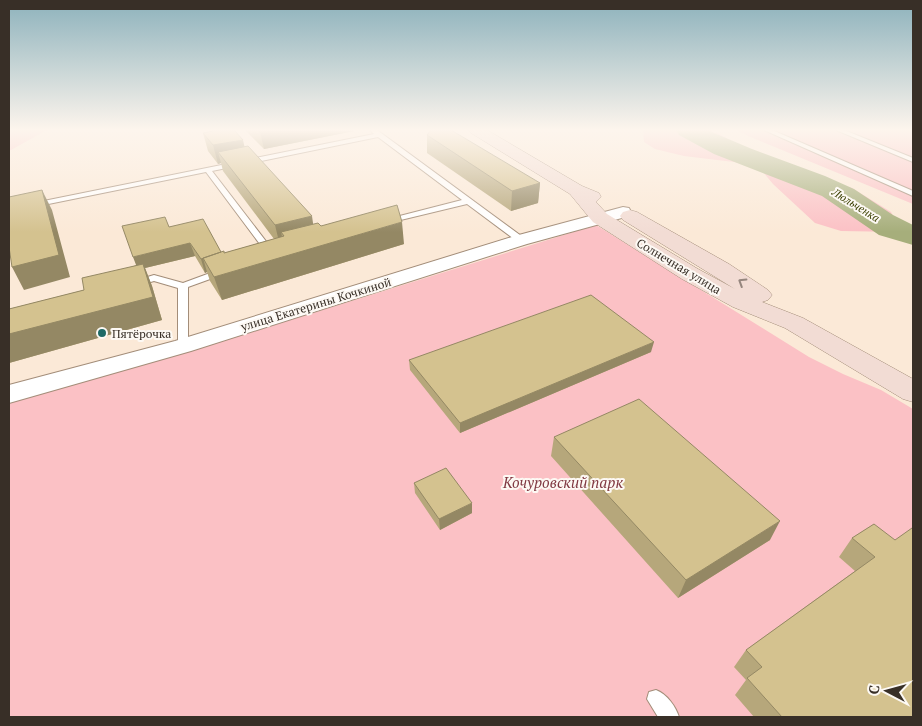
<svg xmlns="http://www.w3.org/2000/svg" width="922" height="726" viewBox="0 0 922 726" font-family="'PT Serif',serif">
	<rect width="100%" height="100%" fill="#fbe9d7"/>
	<path fill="#fbc1c5" d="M 9,130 L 47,130 L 11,150 L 9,150 Z
		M 643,130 L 708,130 L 720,134 L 737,145 L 783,166 L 809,176 L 852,188 L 891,212 L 901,232 L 841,231 L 815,223 L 773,184 L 763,172 L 742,163 L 684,156 L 655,149 L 644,142 Z
		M 736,130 L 913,130 L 913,204 L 748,136 Z
		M 596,225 L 809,357 L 843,374 L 881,390 L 913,409 L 913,717 L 9,717 L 9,402 L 181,354 Z"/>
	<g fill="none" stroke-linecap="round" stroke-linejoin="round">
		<path fill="#a6ae7b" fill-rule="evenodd" d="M 685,130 L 690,130 L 688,131 Z"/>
		<path fill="#a6ae7b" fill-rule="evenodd" d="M 676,130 L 707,130 L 752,149 L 825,176 L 854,189 L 893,215 L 913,225 L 913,245 L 879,235 L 822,196 L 714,154 L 679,135 Z"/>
		<defs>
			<path id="service" d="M 370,130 L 377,130 L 524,238 L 524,242 L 518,242 L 467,204 L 384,224 L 384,220 L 462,200 L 378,137 L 212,171 L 275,253 L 271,256 L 268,255 L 206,172 L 9,212 L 9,208 L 374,134 Z
				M 764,130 L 772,130 L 913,191 L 913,196 Z
				M 836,130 L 844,130 L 913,158 L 913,162 Z
				M 221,269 L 226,272 L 224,274 L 188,287 L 188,346 L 183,349 L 178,346 L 178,288 L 154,281 L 134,287 L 129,284 L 131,282 L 154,275 L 183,283 Z
				M 656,690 C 667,694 676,707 679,717 L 658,717 L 647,699 L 649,692 Z"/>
			<path id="minor" d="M 623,207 L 629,208 L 631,212 L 629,216 L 527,244 L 191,351 L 9,403 L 9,385 L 175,341 L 515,236 Z"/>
			<path id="secondary" d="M 469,130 L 487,130 L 582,186 L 599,193 L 601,197 L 596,202 L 607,214 L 698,269 L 735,289 L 623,220 L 620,216 L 623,212 L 630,210 L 637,212 L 729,264 L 768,290 L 772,295 L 768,300 L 762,302 L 803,318 L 913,379 L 913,402 L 903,399 L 785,328 L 733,307 L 682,279 L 593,222 L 570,194 L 471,133 Z"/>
		</defs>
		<use href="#service" stroke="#a38d79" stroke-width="2"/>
		<use href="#minor" stroke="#a38d79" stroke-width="2"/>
		<use href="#secondary" stroke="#a38d79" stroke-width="1"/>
		<use href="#service" fill="#fff" fill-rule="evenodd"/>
		<use href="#minor" fill="#fff" fill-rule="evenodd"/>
		<use href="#secondary" fill="#f2dcd4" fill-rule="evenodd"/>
	</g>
	<path fill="#b6a77b" d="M 245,130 L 354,130 L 354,131 L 264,149 Z
		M 203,133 L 244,147 L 313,224 L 404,244 L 222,300 L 210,281 L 207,272 L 205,273 L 195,256 L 145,268 L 152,286 L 162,320 L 9,363 L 9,309 L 84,290 L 136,265 L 169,227 L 221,252 L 224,253 L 274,239 L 223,171 L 221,163 L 218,164 L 208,151 Z
		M 427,135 L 540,183 L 538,203 L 511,211 L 427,153 Z
		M 651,352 L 460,433 L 410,370 L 409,360 Z
		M 554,437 L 770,540 L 678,598 L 551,456 Z
		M 414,483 L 472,513 L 440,530 L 415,493 Z
		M 874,524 L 913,717 L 754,717 L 735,695 L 746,680 L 734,667 L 746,650 L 855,571 L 839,557 L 852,538 Z"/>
	<path fill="#948864" d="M 274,130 L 354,130 L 354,131 L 264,149 L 260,132 Z
		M 243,140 L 247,158 L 218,152 L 221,163 L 218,164 L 213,145 Z
		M 540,183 L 538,203 L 511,211 L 512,191 Z
		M 42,190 L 52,210 L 70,277 L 24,290 L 12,267 Z
		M 312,216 L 315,237 L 284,236 L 281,232 L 284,245 L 280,246 L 275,225 Z
		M 402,222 L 404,244 L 222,300 L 214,277 Z
		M 190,243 L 195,256 L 145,268 L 152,286 L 162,320 L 9,363 L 9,334 L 138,270 L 133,257 Z
		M 203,258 L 207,272 L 205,273 L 201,259 Z
		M 654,342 L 651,352 L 460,433 L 460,423 Z
		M 472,503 L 472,513 L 440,530 L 439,519 Z
		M 780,521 L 770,540 L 678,598 L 686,580 Z"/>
	<path fill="#d4c28f" stroke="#948864" d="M 218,130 L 234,130 L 243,140 L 213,145 L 203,133 Z
		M 258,130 L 274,130 L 260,132 Z
		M 431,130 L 451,130 L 540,183 L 512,191 L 427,135 Z
		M 248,146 L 312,216 L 275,225 L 218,152 Z
		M 42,190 L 59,255 L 12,267 L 9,247 L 9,197 Z
		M 397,205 L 402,222 L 214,277 L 203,258 L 224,251 L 224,253 L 284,236 L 281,232 L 318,223 L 321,226 Z
		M 165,217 L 169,227 L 203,219 L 221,252 L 201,259 L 190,243 L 133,257 L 122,226 Z
		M 143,264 L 153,297 L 9,334 L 9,309 L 84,290 L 82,278 Z
		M 591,295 L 654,342 L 460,423 L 409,360 Z
		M 639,399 L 780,521 L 686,580 L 554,437 Z
		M 446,468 L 472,503 L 439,519 L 414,483 Z
		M 874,524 L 895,540 L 912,528 L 913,529 L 913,717 L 782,717 L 747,678 L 762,667 L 746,650 L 875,557 L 852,538 Z"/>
	<defs><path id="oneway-chevron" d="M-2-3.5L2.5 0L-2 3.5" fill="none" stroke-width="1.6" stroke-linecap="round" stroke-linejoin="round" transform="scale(1.25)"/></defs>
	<use stroke="#95867e" href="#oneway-chevron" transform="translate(742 282) rotate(-148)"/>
	<linearGradient id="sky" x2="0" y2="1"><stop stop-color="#8db2bc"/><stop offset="0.56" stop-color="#fdf5ed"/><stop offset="1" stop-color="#fdf5ed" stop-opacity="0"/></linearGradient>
	<rect width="922" height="232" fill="url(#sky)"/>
	<circle fill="#1e6a66" stroke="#fdf9f4" stroke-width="2" cx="102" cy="333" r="5"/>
	<g text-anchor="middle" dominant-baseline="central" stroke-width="4" stroke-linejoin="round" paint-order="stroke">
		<g font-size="11" font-style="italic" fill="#3a3f00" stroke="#fdf9f4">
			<text transform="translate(856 205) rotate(32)">Люльченка</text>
		</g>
		<g font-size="12" fill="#382f27" stroke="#fdf9f4">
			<text transform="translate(679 266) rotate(31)">Солнечная улица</text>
			<text transform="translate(316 304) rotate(-17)">улица Екатерины Кочкиной</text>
		</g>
		<g font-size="12" fill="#382f27" stroke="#fdf9f4" text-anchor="start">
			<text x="112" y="333">Пятёрочка</text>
		</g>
		<g font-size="15" font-style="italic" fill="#813942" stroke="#fdf9f4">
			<text x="563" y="482">Кочуровский парк</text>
		</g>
	</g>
	<rect width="922" height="726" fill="none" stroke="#382f27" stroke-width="20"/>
	<g transform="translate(887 691) rotate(276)" stroke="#fdf9f4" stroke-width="4" paint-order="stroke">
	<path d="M0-4L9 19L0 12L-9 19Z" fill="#382f27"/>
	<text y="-8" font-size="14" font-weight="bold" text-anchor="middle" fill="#382f27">С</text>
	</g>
</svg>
